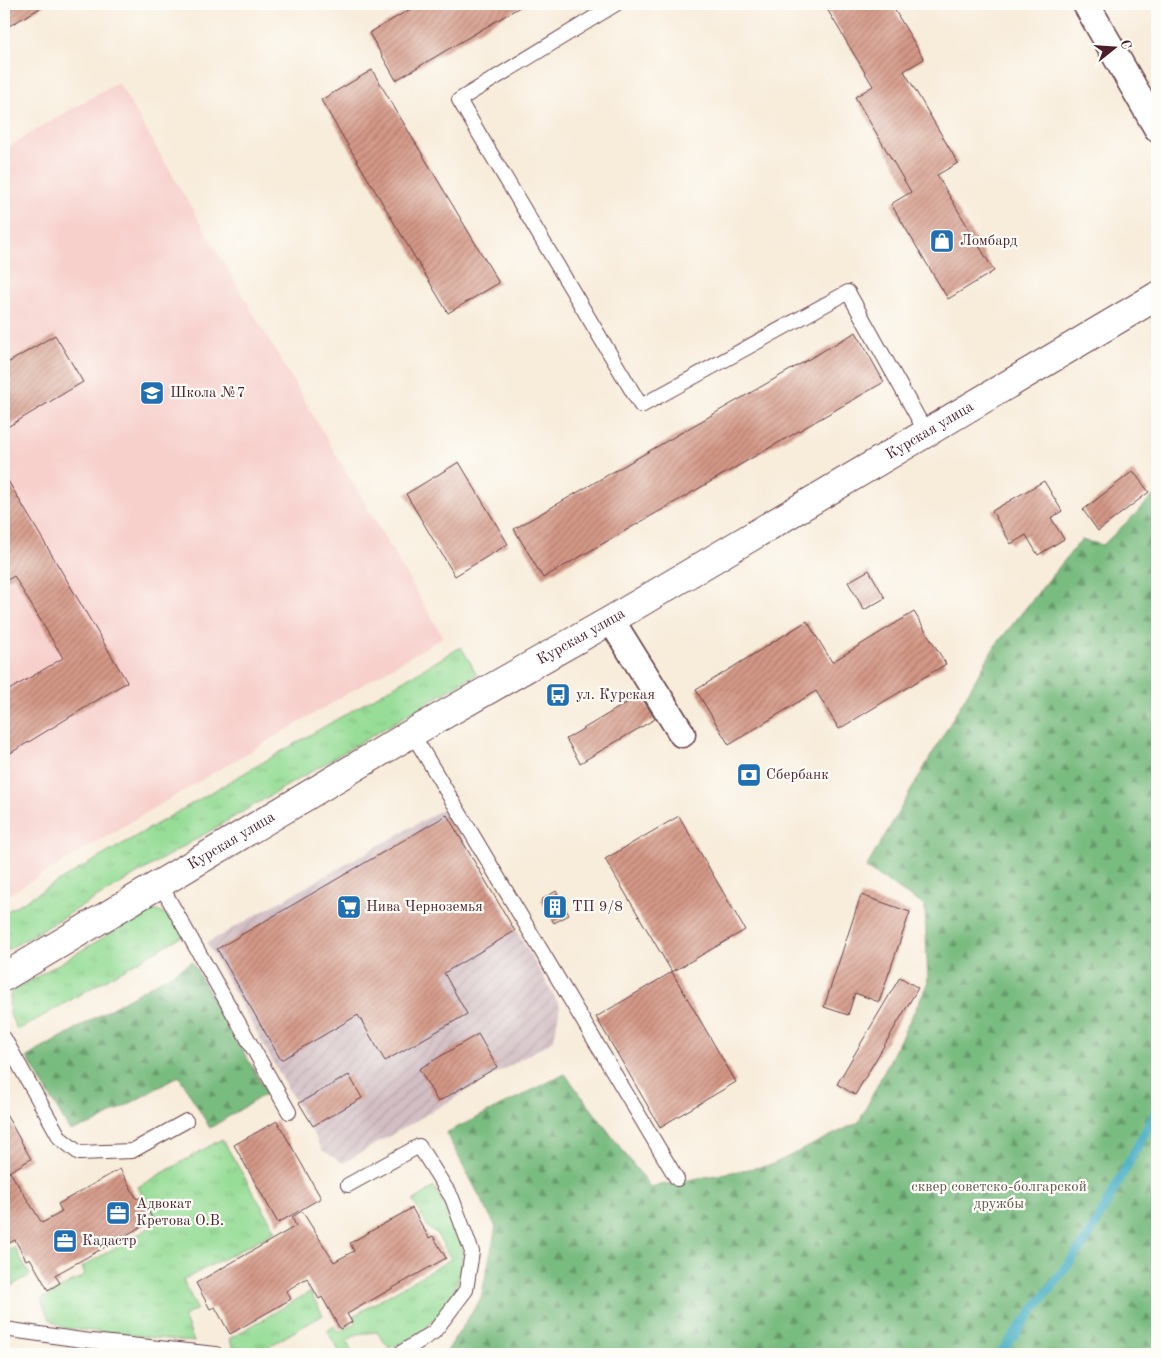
<svg xmlns="http://www.w3.org/2000/svg" width="1161" height="1358" viewBox="0 0 1161 1358" font-family="'Old Standard TT',serif">
	<defs>
		<pattern id="industrial-furrows" width="10" height="10" patternUnits="userSpaceOnUse" patternTransform="scale(1.25)"><rect width="10" height="10" fill="#d2bec3"/><path d="M-1 1l2-2M0 10L10 0M9 11l2-2" fill="none" stroke="#b6a3a8"/></pattern>
		<pattern id="grass-tufts" width="24" height="20" patternUnits="userSpaceOnUse" patternTransform="scale(1.25)"><rect width="24" height="20" fill="#97dd97"/><path d="M3 7l-1-3M5 7V3M7 7l1-3M15 17l-1-3M17 17v-4M19 17l1-3" fill="none" stroke="#84bd82"/></pattern>
		<pattern id="forest-firs" width="22" height="20" patternUnits="userSpaceOnUse" patternTransform="scale(1.25)"><rect width="22" height="20" fill="#79bc80"/><path d="M5 1l3.5 6h-7zM16 11l3.5 6h-7z" fill="#659869"/></pattern>
		<pattern id="building-hatch" width="6" height="6" patternUnits="userSpaceOnUse" patternTransform="scale(1.25)"><rect width="6" height="6" fill="#d49886"/><path d="M-1 1l2-2M0 6l6-6M5 7l2-2" fill="none" stroke="#ae7b6e"/></pattern>
	</defs>
	<rect width="100%" height="100%" fill="#fdfcf7"/>
	<filter id="ink" filterUnits="userSpaceOnUse"><feTurbulence type="fractalNoise" baseFrequency=".02" numOctaves="2"/><feDisplacementMap in="SourceGraphic" scale="10" xChannelSelector="R" yChannelSelector="G"/><feConvolveMatrix kernelMatrix="1 2 1 2 8 2 1 2 1" color-interpolation-filters="sRGB"/></filter>
	<filter id="wash" filterUnits="userSpaceOnUse"><feTurbulence type="fractalNoise" baseFrequency=".0096" numOctaves="4" result="noise"/><feDisplacementMap in="SourceGraphic" scale="20" xChannelSelector="R" yChannelSelector="G"/><feGaussianBlur stdDeviation="1.12" result="paint"/><feColorMatrix in="noise" values="0 0 0 0 0 0 0 0 0 0 0 0 0 0 0 0 0 1.4 0 .05"/><feComposite in="paint" operator="in"/></filter>
	<g filter="url(#wash)">
		<rect width="100%" height="100%" fill="#f8ecda"/>
		<path fill="#f7d0cc" d="M 118,82 L 443,637 L 4,897 L 4,149 Z"/>
		<path fill="url(#industrial-furrows)" d="M 445,808 L 560,1006 L 554,1040 L 343,1163 L 322,1150 L 207,943 Z"/>
		<path fill="url(#grass-tufts)" stroke="#707e61" d="M 461,647 L 477,674 L 4,952 L 4,913 Z
			M 150,910 C 169,912 175,919 184,935 L 18,1030 C 9,1017 8,1007 11,992 Z
			M 222,1139 L 276,1231 L 183,1280 L 197,1309 L 184,1316 L 194,1342 L 64,1328 L 49,1319 L 41,1299 L 85,1275 L 82,1267 L 158,1223 L 138,1187 Z
			M 434,1187 C 444,1206 460,1229 462,1251 C 464,1285 441,1319 414,1337 C 406,1342 397,1345 389,1348 L 377,1332 L 357,1334 L 347,1341 L 353,1354 L 341,1354 L 327,1331 L 334,1326 L 339,1332 L 356,1323 L 353,1316 L 451,1259 L 436,1232 L 430,1230 L 413,1201 Z
			M 14,1247 L 30,1275 L 4,1290 L 4,1253 Z
			M 310,1292 L 323,1315 L 266,1348 L 233,1348 L 229,1339 Z"/>
		<path fill="url(#forest-firs)" stroke="#626e56" d="M 1157,493 L 1157,1354 L 445,1354 L 481,1298 L 496,1227 L 446,1133 L 565,1074 L 650,1187 L 771,1165 L 859,1122 L 928,984 L 925,906 L 866,868 L 995,646 L 1081,540 L 1103,545 Z
			M 192,962 L 267,1093 L 210,1128 L 179,1076 L 95,1123 L 70,1131 L 27,1057 Z"/>
		<g fill="none" stroke-linecap="round" stroke-linejoin="round">
			<path stroke="#45adc4" stroke-width="9" d="M 1157,599 L 1157,603
				M 1000,1354 L 1088,1238 L 1157,1110"/>
		</g>
		<g id="blocks">
			<path fill="url(#building-hatch)" d="M 4,4 L 47,4 L 4,29 Z
				M 419,4 L 525,4 L 396,80 L 369,33 Z
				M 824,4 L 891,4 L 924,59 L 904,71 L 958,163 L 937,175 L 994,271 L 948,299 L 891,204 L 911,192 L 855,97 L 873,86 Z
				M 372,70 L 499,283 L 448,313 L 321,100 Z
				M 856,332 L 884,382 L 543,578 L 514,529 Z
				M 55,335 L 83,382 L 4,429 L 4,365 Z
				M 459,462 L 508,544 L 455,576 L 406,494 Z
				M 1133,471 L 1149,492 L 1098,531 L 1083,510 Z
				M 4,474 L 127,682 L 4,757 L 4,693 L 63,658 L 14,576 L 4,582 Z
				M 1044,481 L 1062,511 L 1051,518 L 1064,539 L 1038,555 L 1026,535 L 1011,544 L 992,511 Z
				M 869,570 L 885,598 L 864,610 L 848,582 Z
				M 914,612 L 946,664 L 839,729 L 816,691 L 729,745 L 696,690 L 807,621 L 832,662 Z
				M 640,695 L 655,719 L 580,763 L 566,739 Z
				M 447,815 L 515,931 L 444,973 L 467,1014 L 385,1061 L 358,1015 L 281,1060 L 217,949 Z
				M 679,816 L 745,930 L 672,972 L 605,859 Z
				M 556,891 L 569,915 L 554,923 L 541,900 Z
				M 861,895 L 910,912 L 879,1002 L 855,993 L 848,1015 L 824,1007 Z
				M 672,972 L 736,1082 L 660,1127 L 596,1017 Z
				M 900,977 L 918,988 L 855,1095 L 837,1084 Z
				M 478,1034 L 497,1067 L 438,1102 L 419,1069 Z
				M 349,1075 L 362,1098 L 313,1126 L 299,1103 Z
				M 4,1111 L 31,1159 L 4,1175 Z
				M 277,1121 L 321,1198 L 278,1223 L 234,1145 Z
				M 120,1169 L 137,1199 L 141,1197 L 153,1220 L 55,1275 L 60,1283 L 48,1290 L 30,1258 L 26,1260 L 15,1240 L 4,1246 L 4,1176 L 10,1172 L 42,1223 L 62,1212 L 58,1204 Z
				M 412,1208 L 429,1238 L 433,1236 L 446,1258 L 347,1314 L 352,1322 L 340,1329 L 322,1297 L 319,1299 L 307,1278 L 286,1291 L 291,1299 L 230,1334 L 215,1307 L 210,1309 L 196,1283 L 296,1226 L 292,1217 L 302,1211 L 334,1262 L 354,1251 L 350,1243 Z"/>
		</g>
	</g>
	<g filter="url(#ink)">
		<use href="#blocks" fill-opacity="0" stroke="#643e45" stroke-width="1"/>
		<g fill="none" stroke-linecap="round" stroke-linejoin="round">
			<defs>
				<path id="service" d="M 616,4 L 459,100 L 641,406 L 848,292 L 927,434
					M 412,733 L 677,1179
					M 160,884 L 289,1112
					M 4,1038 L 60,1138 L 79,1153 L 132,1151 L 186,1121
					M 348,1185 L 419,1146 L 452,1198 L 472,1252 L 466,1290 L 434,1332 L 399,1354
					M 4,1329 L 82,1340 L 216,1354"/>
				<path id="minor" d="M 1086,4 L 1157,128
					M 611,620 L 682,734"/>
				<g id="secondary">
					<path id="s1" d="M 4,977 L 412,733 L 611,620 L 1157,296"/>
				</g>
			</defs>
			<use href="#service" stroke="#643e45" stroke-width="16"/>
			<use href="#minor" stroke="#643e45" stroke-width="29"/>
			<use href="#secondary" stroke="#643e45" stroke-width="30"/>
			<use href="#service" stroke="#fff" stroke-width="14"/>
			<use href="#minor" stroke="#fff" stroke-width="26"/>
			<use href="#secondary" stroke="#fff" stroke-width="28"/>
		</g>
	</g>
	<defs>
		<symbol id="shop-square" viewBox="-11 -11 22 22"><rect x="-9" y="-9" width="18" height="18" rx="4" fill="#1f6fb2" stroke="#fdfcf7"/><path d="M-5-2.5h2.3a2.7 3.5 0 0 1 5.4 0H5L5.5 6h-11ZM-1.5-2.5h3a1.5 2.3 0 0 0-3 0Z" fill="#fff"/></symbol>
		<symbol id="school-square" viewBox="-11 -11 22 22"><rect x="-9" y="-9" width="18" height="18" rx="4" fill="#1f6fb2" stroke="#fdfcf7"/><path d="M0-5L7-2L0 1L-7-2ZM-4 1L0 2.5L4 1V4Q0 6-4 4Z" fill="#fff"/></symbol>
		<symbol id="bus-square" viewBox="-11 -11 22 22"><rect x="-9" y="-9" width="18" height="18" rx="4" fill="#1f6fb2" stroke="#fdfcf7"/><path d="M-5-6H5V4H4V6H2V4H-2V6H-4V4H-5ZM-3.5-4V0h7V-4ZM-3.5 1.2v1.5H-2V1.2ZM2 1.2v1.5H3.5V1.2Z" fill="#fff"/></symbol>
		<symbol id="bank-square" viewBox="-11 -11 22 22"><rect x="-9" y="-9" width="18" height="18" rx="4" fill="#1f6fb2" stroke="#fdfcf7"/><path d="M-6-4H6V4H-6ZM0-2.3a2.3 2.3 0 1 0 0 4.6a2.3 2.3 0 1 0 0-4.6Z" fill="#fff"/></symbol>
		<symbol id="supermarket-square" viewBox="-11 -11 22 22"><rect x="-9" y="-9" width="18" height="18" rx="4" fill="#1f6fb2" stroke="#fdfcf7"/><path d="M-6-5.5h2.5l.6 2H6L4.5 2H-2.5L-4.4-4H-6ZM-1.5 3.2a1.3 1.3 0 1 0 .1 0ZM3 3.2a1.3 1.3 0 1 0 .1 0Z" fill="#fff"/></symbol>
		<symbol id="building-square" viewBox="-11 -11 22 22"><rect x="-9" y="-9" width="18" height="18" rx="4" fill="#1f6fb2" stroke="#fdfcf7"/><path d="M-4-6H4V6H1V3H-1V6H-4ZM-2.5-4.3h1.7v1.8h-1.7ZM.8-4.3h1.7v1.8H.8ZM-2.5-1h1.7V.8h-1.7ZM.8-1h1.7V.8H.8Z" fill="#fff"/></symbol>
		<symbol id="office-square" viewBox="-11 -11 22 22"><rect x="-9" y="-9" width="18" height="18" rx="4" fill="#1f6fb2" stroke="#fdfcf7"/><path d="M-6-3h4V-5.5h4V-3h4V5H-6ZM-1-4.5V-3h2v-1.5ZM-6 0V1H6V0Z" fill="#fff"/></symbol>
	</defs>
	<g fill-rule="evenodd">
		<use href="#shop-square" x="928" y="227" width="28" height="28"/>
		<use href="#school-square" x="138" y="379" width="28" height="28"/>
		<use href="#bus-square" x="544" y="681" width="28" height="28"/>
		<use href="#bank-square" x="735" y="761" width="28" height="28"/>
		<use href="#supermarket-square" x="335" y="893" width="28" height="28"/>
		<use href="#building-square" x="541" y="893" width="28" height="28"/>
		<use href="#office-square" x="104" y="1199" width="28" height="28"/>
		<use href="#office-square" x="51" y="1227" width="28" height="28"/>
	</g>
	<g text-anchor="middle" dominant-baseline="central" stroke-width="4.5" stroke-linejoin="round" paint-order="stroke">
		<g font-size="15" fill="#4a1f2b" stroke="#fdfcf7" text-anchor="start">
			<text x="960" y="241">Ломбард</text>
			<text x="170" y="393">Школа №7</text>
			<text x="576" y="695">ул. Курская</text>
			<text x="766" y="775">Сбербанк</text>
			<text x="366" y="907">Нива Черноземья</text>
			<text x="572" y="907">ТП 9/8</text>
			<text x="136" y="1204">Адвокат<tspan x="136" dy="17">Кретова О.В.</tspan></text>
			<text x="82" y="1241">Кадастр</text>
		</g>
		<g font-size="15" fill="#4a1f2b" stroke="#fdfcf7">
			<text stroke="none"><textPath href="#s1" startOffset="1075">Курская улица</textPath></text>
			<text stroke="none"><textPath href="#s1" startOffset="670">Курская улица</textPath></text>
			<text stroke="none"><textPath href="#s1" startOffset="265">Курская улица</textPath></text>
		</g>
		<g font-size="15" fill="#61584b" stroke="#fdfcf7">
			<text x="999" y="1187">сквер советско-болгарской<tspan x="999" dy="17">дружбы</tspan></text>
		</g>
	</g>
	<rect width="1161" height="1358" fill="none" stroke="#fdfcf7" stroke-width="20"/>
	<g transform="translate(1114 48) rotate(73)" stroke="#fdfcf7" stroke-width="4" paint-order="stroke">
	<path d="M0-4L9 19L0 12L-9 19Z" fill="#4a1f2b"/>
	<text y="-8" font-size="14" font-weight="bold" text-anchor="middle" fill="#4a1f2b">С</text>
	</g>
</svg>
